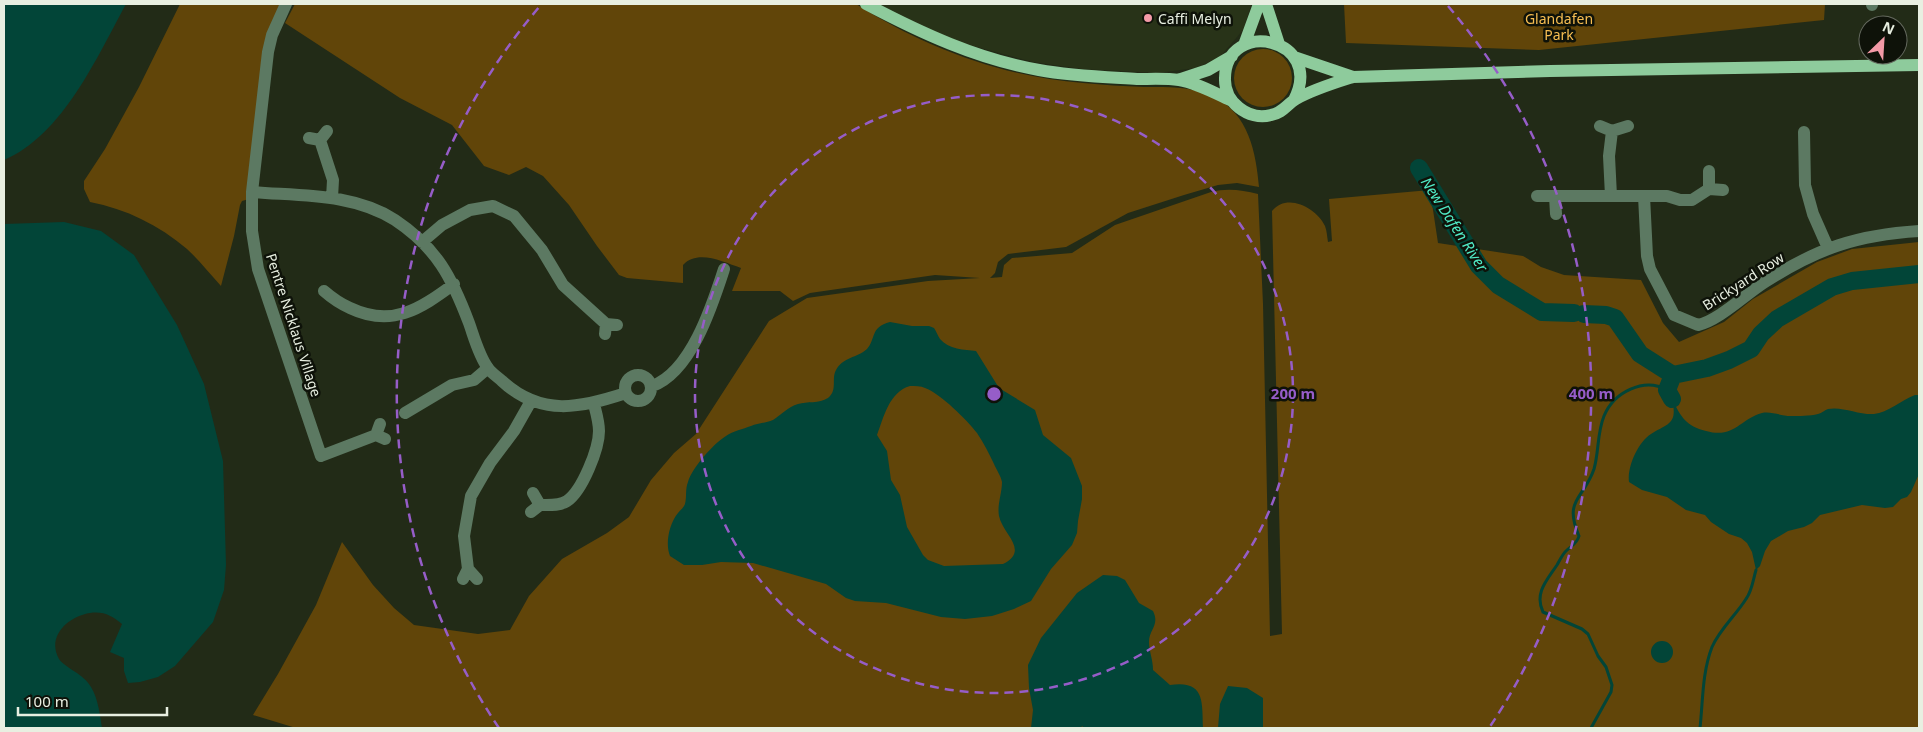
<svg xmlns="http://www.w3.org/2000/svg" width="1923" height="732" viewBox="0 0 1923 732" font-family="'Noto Sans',sans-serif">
	<rect width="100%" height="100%" fill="#222b17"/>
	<path fill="#283318" d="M 879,4 L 1251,4 L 1251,6 L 1243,30 L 1219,58 L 1195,68 L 1158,73 L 1082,69 L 1033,62 L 962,43 L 903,18 Z"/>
	<path fill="#614509" d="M 180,4 L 281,4 L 249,199 L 242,201 L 240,205 L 234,236 L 221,286 C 210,274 199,260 187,249 C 159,225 126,209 90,202 L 84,189 L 84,181 L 105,149 L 139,87 Z
		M 295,4 L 856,4 C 923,47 1003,77 1083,83 C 1103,85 1123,86 1144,87 C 1168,87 1192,86 1214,97 C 1249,114 1256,153 1259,187 L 1237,183 L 1218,185 L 1184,195 L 1128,213 L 1066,247 L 1008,254 L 998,262 L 995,273 L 990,278 L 1002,277 L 1004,265 L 1012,258 L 1072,253 L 1115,225 L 1211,192 C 1227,188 1242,190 1258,194 L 1263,304 L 1270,636 L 1282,634 L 1272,211 C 1287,192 1317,208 1325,226 C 1327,231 1327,237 1328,242 L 1332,241 L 1329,199 L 1430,190 L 1438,243 L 1523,256 L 1541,267 L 1564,275 L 1641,280 L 1663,323 L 1679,342 L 1724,322 L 1753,299 L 1817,262 L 1852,249 L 1919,242 L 1919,728 L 296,728 L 253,715 L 278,674 L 316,605 L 342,542 L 373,585 L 394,608 L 414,625 L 478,634 L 510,630 L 529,596 L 562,559 L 607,533 L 629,517 L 651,480 L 674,453 L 696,434 L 769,321 L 807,298 L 928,281 L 980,278 L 935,275 L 810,293 L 793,301 L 780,291 L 732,291 L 741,268 C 723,262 698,249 683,265 L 683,283 L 627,278 L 619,275 L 597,246 L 569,205 L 543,176 L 526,167 L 509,175 L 484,166 L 452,125 L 400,98 L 285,23 Z
		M 1344,4 L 1825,4 L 1824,20 L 1539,50 L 1346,43 Z
		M1234 78a29 29 0 1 1 58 0a29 29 0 1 1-58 0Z"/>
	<path fill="#024538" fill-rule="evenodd" d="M 4,4 L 126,4 C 97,57 63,135 4,160 Z
		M 64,222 L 101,231 L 134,255 L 177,325 L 204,384 L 223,461 L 226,565 L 224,590 L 213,622 L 175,666 L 158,677 L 140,682 L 128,683 L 124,671 L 124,658 L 110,652 L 122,624 C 112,616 104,611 90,613 C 69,616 46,636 59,659 C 65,668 84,674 91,687 C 98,698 100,715 102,728 L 4,728 L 4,224 Z
		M 890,322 L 912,326 L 929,326 L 934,328 C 936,331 938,336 940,339 C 948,349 965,350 976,351 L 999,388 L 1035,410 L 1043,435 L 1071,458 L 1082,486 L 1082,499 L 1078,521 L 1077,533 L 1072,545 L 1051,569 L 1031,601 L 1014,609 L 992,616 L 965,619 L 941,617 L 886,603 L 855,601 L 846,598 L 826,584 L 753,563 L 721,562 L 702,565 L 684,565 L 670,556 C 665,544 669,524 678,513 C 680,510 683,509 685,504 C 687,497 685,489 688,482 C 692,468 713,444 726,436 C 733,431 743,429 751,426 C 758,423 766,423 773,420 C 781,415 788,407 798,404 C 807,401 819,404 828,398 C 838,390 831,379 836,370 C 843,357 857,358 867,349 C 876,339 870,327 890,322 ZM 910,386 C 915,386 921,386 925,388 C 941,394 967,420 977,433 C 984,443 989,454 994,464 C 996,469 1001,476 1002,482 C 1002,493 997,505 999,516 C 1003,535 1030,550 1003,564 L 944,566 L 928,560 L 923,555 L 907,527 L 900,495 L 891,480 L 887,451 L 877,435 C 884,417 889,392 910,386 Z
		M 1915,395 L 1919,395 L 1919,474 L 1911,492 L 1907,497 L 1901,499 L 1893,507 L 1885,508 L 1862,505 L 1820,515 L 1812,523 L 1804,527 L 1788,531 L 1771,541 L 1765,551 L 1760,566 L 1756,570 L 1752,552 L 1747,543 L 1741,538 L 1729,534 L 1711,522 L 1705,515 L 1686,510 L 1667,497 L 1642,490 L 1629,482 C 1627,467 1638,442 1651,434 C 1668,423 1678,425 1672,399 C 1681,417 1686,426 1706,431 C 1734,439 1740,419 1762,413 C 1771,411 1781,416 1791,416 C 1799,416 1810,416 1818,414 C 1822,413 1825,410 1828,409 C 1842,406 1859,415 1874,414 C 1888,413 1901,400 1915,395 Z
		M 1103,575 L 1117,576 L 1125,580 L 1139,603 L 1153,611 C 1160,625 1149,629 1149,642 C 1149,651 1153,660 1153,670 L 1170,685 C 1205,680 1202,701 1203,728 L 1084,728 L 1082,726 L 1081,728 L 1031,728 L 1033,710 L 1029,688 L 1028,665 L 1041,638 L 1077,593 Z
		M1651 652a11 11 0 1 1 22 0a11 11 0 1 1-22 0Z
		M 1228,686 L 1247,688 L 1263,698 L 1263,728 L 1218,728 L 1220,704 Z"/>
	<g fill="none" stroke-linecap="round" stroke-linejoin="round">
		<path stroke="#024538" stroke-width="3" d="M 1591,728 L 1611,692 L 1612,685 L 1606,667 L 1598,656 L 1588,634 L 1582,629 L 1543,612 C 1534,593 1547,580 1557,565 C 1560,560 1562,555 1566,551 C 1571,546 1577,544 1579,536 C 1563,499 1584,499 1594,469 C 1599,452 1597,433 1604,416 C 1614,392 1644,377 1667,390
			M 1700,728 C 1703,701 1702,673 1712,647 C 1720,629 1736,615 1746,599 C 1752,591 1753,580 1756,570"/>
		<path stroke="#024538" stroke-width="18" d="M 1419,168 L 1479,266 L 1498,285 L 1542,312 L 1574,313
			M 1584,314 L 1606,315 L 1615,318 L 1640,354 L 1673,375 L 1667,390 L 1672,399
			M 1673,375 L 1707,368 L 1729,360 L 1751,349 L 1761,334 L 1777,319 L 1832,287 L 1852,281 L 1919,274"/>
		<path stroke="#5c7962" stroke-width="12" d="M 286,4 L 272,35 L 268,52 L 252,192 L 252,231 L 258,269 L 321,456 L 376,435
			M 1872,4 L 1872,5
			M 1600,126 L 1612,131 L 1609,156 L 1611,196
			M 1612,131 L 1628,126
			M 1804,132 L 1805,185 L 1813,214 L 1828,248
			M 309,138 L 320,140 L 327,131
			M 320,140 L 333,180 L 332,198
			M 1709,189 L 1709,171
			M 252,192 C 300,196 353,193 395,220 C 437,248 452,278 469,323 C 474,337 479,356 488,368 C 491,373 498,377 502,381 C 541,417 580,408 626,393
			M 1537,196 L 1667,196 L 1680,200 L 1692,200 L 1709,189 L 1723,190
			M 1555,196 L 1556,214
			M 1644,196 L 1647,256 L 1650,269 L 1674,315 L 1698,325 C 1718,321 1746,294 1765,282 C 1818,248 1857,235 1919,231
			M 422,242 L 442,225 L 470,210 L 493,206 L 514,216 L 542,250 L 563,285 L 606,324
			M 324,291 C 332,298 341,304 350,308 C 392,328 420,309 454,284
			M 605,334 L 606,324 L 617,325
			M625 388a13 13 0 1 1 26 0a13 13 0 1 1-26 0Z
			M 652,386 C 691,372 712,306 724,269
			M 405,413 L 452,385 L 474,380 L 488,368
			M 380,424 L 376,435 L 385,439
			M 533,493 L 540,505
			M 531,512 L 540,505 C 548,505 560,506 567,501 C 582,491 599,449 599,431 C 599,422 596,412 594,404
			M 468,569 L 464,536 L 471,496 L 490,463 L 514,431 L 531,401
			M 463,579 L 468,569 L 477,579"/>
		<path stroke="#8ecb9c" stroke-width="12" d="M 866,4 C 921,33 977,59 1039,70 C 1071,76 1104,77 1137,79 C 1150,79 1166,78 1179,80 C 1197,83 1215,93 1232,101
			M 1266,4 L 1279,44
			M 1244,45 L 1259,4
			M 1294,57 L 1353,77
			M 1178,80 L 1208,70 L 1232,56
			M 1294,100 C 1326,38 1226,17 1225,78 C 1224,102 1248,121 1271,115 C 1283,113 1287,104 1296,99 C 1314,89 1334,83 1353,77 L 1550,71 L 1919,65"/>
	</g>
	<g fill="none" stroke="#965dc8" stroke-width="2.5" stroke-dasharray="9 6">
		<circle cx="994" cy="394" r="299"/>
		<path d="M499 728A597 597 0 0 1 540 6M1448 6A597 597 0 0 1 1489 728"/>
	</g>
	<circle fill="#f39aa7" stroke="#0e1209" stroke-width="2" cx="1148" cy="18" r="5"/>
	<g text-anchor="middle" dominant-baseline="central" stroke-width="5" stroke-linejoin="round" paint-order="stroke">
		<g font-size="14" fill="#e8efe1" stroke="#0e1209" text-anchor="start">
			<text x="1158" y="18">Caffi Melyn</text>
		</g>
		<g font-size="14" fill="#f7be52" stroke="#0e1209">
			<text x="1559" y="18">Glandafen<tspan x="1559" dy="16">Park</tspan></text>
		</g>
		<g font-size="14" fill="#e8efe1" stroke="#0e1209">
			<text transform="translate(1743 281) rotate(-33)">Brickyard Row</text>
			<text transform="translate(294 325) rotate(72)">Pentre Nicklaus Village</text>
		</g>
		<g font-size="15" font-style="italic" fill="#50ebc7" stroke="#0e1209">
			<text transform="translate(1455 224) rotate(57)">New Dafen River</text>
		</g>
	</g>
	<circle cx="994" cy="394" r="8" fill="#965dc8" stroke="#0e1209" stroke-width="2.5"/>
	<g font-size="15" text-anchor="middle" font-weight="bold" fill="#965dc8" stroke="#0e1209" stroke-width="5" stroke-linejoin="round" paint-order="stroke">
		<text x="1293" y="399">200 m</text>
		<text x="1591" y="399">400 m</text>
	</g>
	<rect width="1923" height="732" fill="none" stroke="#e8efe1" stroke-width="10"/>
	<g transform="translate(1883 40) rotate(25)"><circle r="24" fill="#0e1209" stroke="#656a5f"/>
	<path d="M0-4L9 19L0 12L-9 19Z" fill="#f39aa7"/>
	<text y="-8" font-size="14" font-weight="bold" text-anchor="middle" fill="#e8efe1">N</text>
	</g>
	<path d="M18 707v8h149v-8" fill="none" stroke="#e8efe1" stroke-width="2.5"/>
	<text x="25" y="707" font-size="15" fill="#e8efe1" stroke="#0e1209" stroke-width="4" paint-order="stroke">100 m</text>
</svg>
